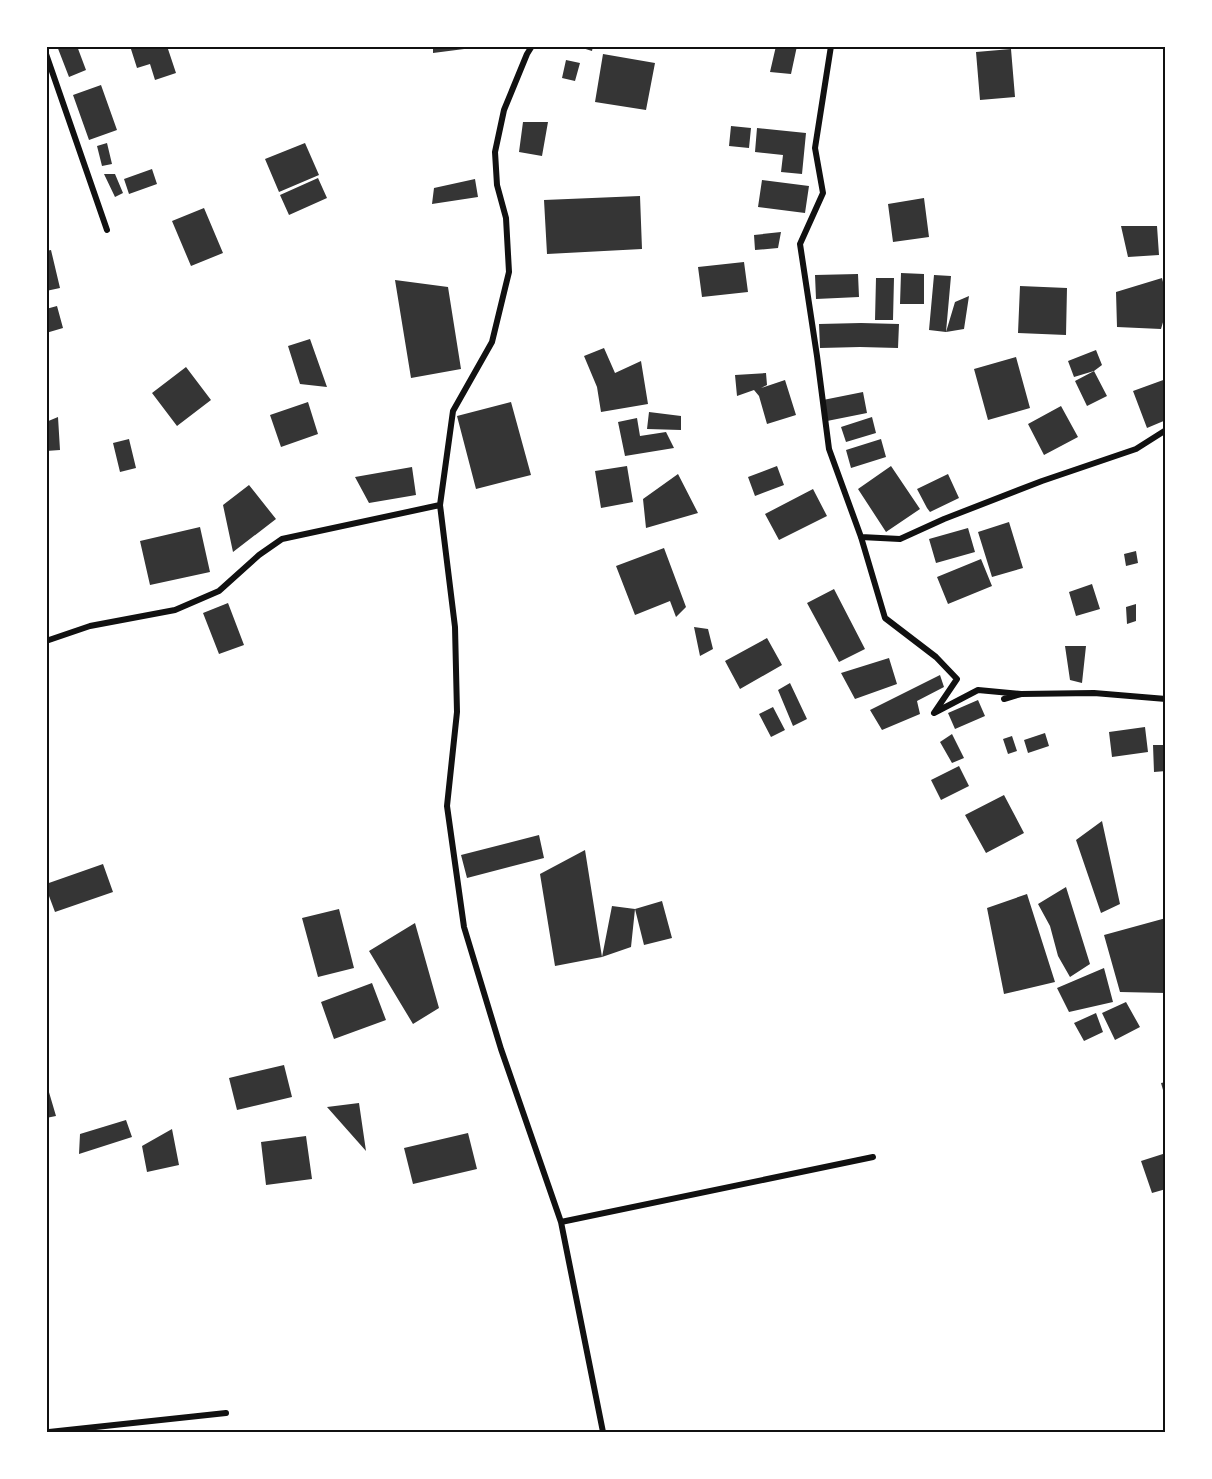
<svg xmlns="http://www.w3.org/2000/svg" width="1212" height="1479" viewBox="0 0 1212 1479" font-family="'PT Sans',sans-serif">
	<rect width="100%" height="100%" fill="#fff"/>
	<path fill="#353535" d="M 57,46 L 77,46 L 86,70 L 69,77 Z
		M 130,46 L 167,46 L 176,73 L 155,80 L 150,64 L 137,68 Z
		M 433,46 L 472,46 L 472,48 L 433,53 Z
		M 576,46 L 593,46 L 592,51 Z
		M 776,46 L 797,46 L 791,74 L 770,72 Z
		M 1011,49 L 1015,97 L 980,100 L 976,52 Z
		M 603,54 L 655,63 L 646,110 L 595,102 Z
		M 566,60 L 580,63 L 575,81 L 562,78 Z
		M 101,85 L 117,130 L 89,140 L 73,95 Z
		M 523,122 L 548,122 L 542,156 L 519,152 Z
		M 731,126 L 751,128 L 749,148 L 729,146 Z
		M 757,128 L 806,133 L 802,174 L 781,172 L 783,155 L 755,152 Z
		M 107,143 L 112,164 L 102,166 L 97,146 Z
		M 305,143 L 319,175 L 279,192 L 265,159 Z
		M 152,169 L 157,184 L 129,194 L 124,179 Z
		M 104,174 L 115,174 L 123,193 L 115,197 Z
		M 318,178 L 327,198 L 289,215 L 280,195 Z
		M 475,179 L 478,197 L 432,204 L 434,188 Z
		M 762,180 L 809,186 L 805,213 L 758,207 Z
		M 640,196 L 642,249 L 547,254 L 544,200 Z
		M 924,198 L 929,237 L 893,242 L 888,204 Z
		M 204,208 L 223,253 L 191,266 L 172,221 Z
		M 1121,226 L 1157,226 L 1159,255 L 1128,257 Z
		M 781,232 L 778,248 L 755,250 L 754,235 Z
		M 51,250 L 60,288 L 46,291 L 46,251 Z
		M 744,262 L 748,292 L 702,297 L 698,267 Z
		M 901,273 L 924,274 L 924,304 L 900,304 Z
		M 858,274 L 859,297 L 816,299 L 815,275 Z
		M 934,275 L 951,276 L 946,332 L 929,330 Z
		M 876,278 L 894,278 L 893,320 L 875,320 Z
		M 1162,278 L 1166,294 L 1166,312 L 1161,329 L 1117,327 L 1116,292 Z
		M 395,280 L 448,287 L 461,369 L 411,378 Z
		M 1020,286 L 1067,288 L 1066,335 L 1018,333 Z
		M 969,296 L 964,329 L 946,332 L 955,302 Z
		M 57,306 L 63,328 L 46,333 L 46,309 Z
		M 861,323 L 899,324 L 898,348 L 860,347 L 820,348 L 819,324 Z
		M 310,339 L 327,387 L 300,384 L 288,346 Z
		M 604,348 L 615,373 L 641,361 L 648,404 L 601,412 L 597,387 L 584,356 Z
		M 1096,350 L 1102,365 L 1094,371 L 1107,396 L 1087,406 L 1075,381 L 1094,371 L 1074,377 L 1068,361 Z
		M 1016,357 L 1030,408 L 988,420 L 974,369 Z
		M 186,367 L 211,400 L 177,426 L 152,393 Z
		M 766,373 L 767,385 L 761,388 L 785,380 L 796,415 L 767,424 L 759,396 L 754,390 L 737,396 L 735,375 Z
		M 1166,379 L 1166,420 L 1147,428 L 1133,391 Z
		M 863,392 L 867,413 L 827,421 L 823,400 Z
		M 308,402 L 318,434 L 281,447 L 270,415 Z
		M 511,402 L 531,475 L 476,489 L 457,416 Z
		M 1061,406 L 1078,437 L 1044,455 L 1028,424 Z
		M 649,412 L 681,416 L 681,430 L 647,429 Z
		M 58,417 L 60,450 L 46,451 L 46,422 Z
		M 872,417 L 876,433 L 846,442 L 841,427 Z
		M 637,418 L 640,436 L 666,432 L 674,448 L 625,456 L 618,422 Z
		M 129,439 L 136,468 L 120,472 L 113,443 Z
		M 881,439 L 886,457 L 851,468 L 846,450 Z
		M 627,466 L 633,502 L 601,508 L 595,471 Z
		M 777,466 L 784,485 L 755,496 L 748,477 Z
		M 891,466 L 920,509 L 886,532 L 858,489 Z
		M 412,467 L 416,495 L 369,503 L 355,477 Z
		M 678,474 L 698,513 L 646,528 L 643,499 Z
		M 948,474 L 959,498 L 930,512 L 927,508 L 917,489 Z
		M 249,485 L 276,519 L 233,552 L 223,505 Z
		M 813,489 L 827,516 L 779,540 L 765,514 Z
		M 1009,522 L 1023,568 L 992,577 L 978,532 Z
		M 200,527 L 210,572 L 150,585 L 140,541 Z
		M 968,528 L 975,552 L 936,563 L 929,539 Z
		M 664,548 L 686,607 L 676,617 L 670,601 L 635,615 L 616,566 Z
		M 1136,551 L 1138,563 L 1126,566 L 1124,554 Z
		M 981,559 L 992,586 L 948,604 L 937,577 Z
		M 1092,584 L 1100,609 L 1076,616 L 1069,592 Z
		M 834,589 L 865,649 L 839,662 L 807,603 Z
		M 228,603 L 244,645 L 219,654 L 203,613 Z
		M 1136,604 L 1136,621 L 1127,624 L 1126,607 Z
		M 694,627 L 708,629 L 713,649 L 700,656 Z
		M 767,638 L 782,665 L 740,689 L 725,661 Z
		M 1065,646 L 1086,646 L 1082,683 L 1070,680 Z
		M 889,658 L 897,684 L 855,699 L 841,673 Z
		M 940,675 L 944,687 L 917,701 L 920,714 L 882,730 L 870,710 Z
		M 790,683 L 807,719 L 793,726 L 778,690 Z
		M 978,700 L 985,716 L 955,729 L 948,713 Z
		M 773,707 L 785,730 L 771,737 L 759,714 Z
		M 1145,727 L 1148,752 L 1112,757 L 1109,732 Z
		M 1045,733 L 1049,746 L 1028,753 L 1024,740 Z
		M 952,734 L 964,758 L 952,763 L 940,742 Z
		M 1012,736 L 1017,751 L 1008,754 L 1003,739 Z
		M 1153,745 L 1166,745 L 1166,771 L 1154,772 Z
		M 959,766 L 969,786 L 941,800 L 931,780 Z
		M 1004,795 L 1024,833 L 986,853 L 965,815 Z
		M 1102,821 L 1120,904 L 1101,913 L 1076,840 Z
		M 539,835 L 544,858 L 467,878 L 461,855 Z
		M 585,850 L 602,957 L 555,966 L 540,874 Z
		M 103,864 L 113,892 L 55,912 L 46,888 L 46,884 Z
		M 1066,887 L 1090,964 L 1070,977 L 1058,956 L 1050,926 L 1038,904 Z
		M 1027,894 L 1055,982 L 1004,994 L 987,908 Z
		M 662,901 L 672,938 L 644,945 L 635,909 Z
		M 612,906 L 635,909 L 631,947 L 602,957 Z
		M 339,909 L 354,968 L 318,977 L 302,918 Z
		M 1166,918 L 1166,993 L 1120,992 L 1104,935 Z
		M 415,923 L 439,1008 L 413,1024 L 369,951 Z
		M 1104,968 L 1113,1002 L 1069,1012 L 1057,988 Z
		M 372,983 L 386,1020 L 334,1039 L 321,1002 Z
		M 1126,1002 L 1140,1027 L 1115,1040 L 1102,1013 Z
		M 1096,1013 L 1103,1032 L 1084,1041 L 1074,1023 Z
		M 284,1065 L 292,1097 L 237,1110 L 229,1078 Z
		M 46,1082 L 56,1116 L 46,1118 Z
		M 1166,1082 L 1166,1097 L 1165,1097 L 1161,1083 Z
		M 359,1103 L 366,1151 L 327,1107 Z
		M 126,1120 L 132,1137 L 79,1154 L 80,1134 Z
		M 172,1129 L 179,1165 L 147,1172 L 142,1146 Z
		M 468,1133 L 477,1169 L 413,1184 L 404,1148 Z
		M 306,1136 L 312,1179 L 266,1185 L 261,1142 Z
		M 1166,1153 L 1166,1189 L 1152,1193 L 1141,1161 Z"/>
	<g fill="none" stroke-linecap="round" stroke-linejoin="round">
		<path stroke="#111" stroke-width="6" d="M 532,46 L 527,54 L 504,110 L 495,152 L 497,185 L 506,218 L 509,272 L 492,342 L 453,411 L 440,505 L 455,627 L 457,712 L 447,806 L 464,927 L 501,1049 L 561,1222 L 603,1432
			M 831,46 L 815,148 L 823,193 L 800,244 L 817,356 L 829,449 L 861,537 L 885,618 L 936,657 L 957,679 L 934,713 L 978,690 L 1021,694
			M 46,54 L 107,230
			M 861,537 L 900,539 L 944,519 L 1042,481 L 1136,449 L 1166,430
			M 46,641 L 90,626 L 175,610 L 219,591 L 259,555 L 282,539 L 440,505
			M 1004,699 L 1021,694 L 1094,693 L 1166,699
			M 561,1222 L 873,1157
			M 49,1432 L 226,1413"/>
	</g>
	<rect width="1212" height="1479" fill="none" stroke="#ffffff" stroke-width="96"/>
	<rect x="48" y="48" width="1116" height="1383" fill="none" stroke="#111" stroke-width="2"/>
</svg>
